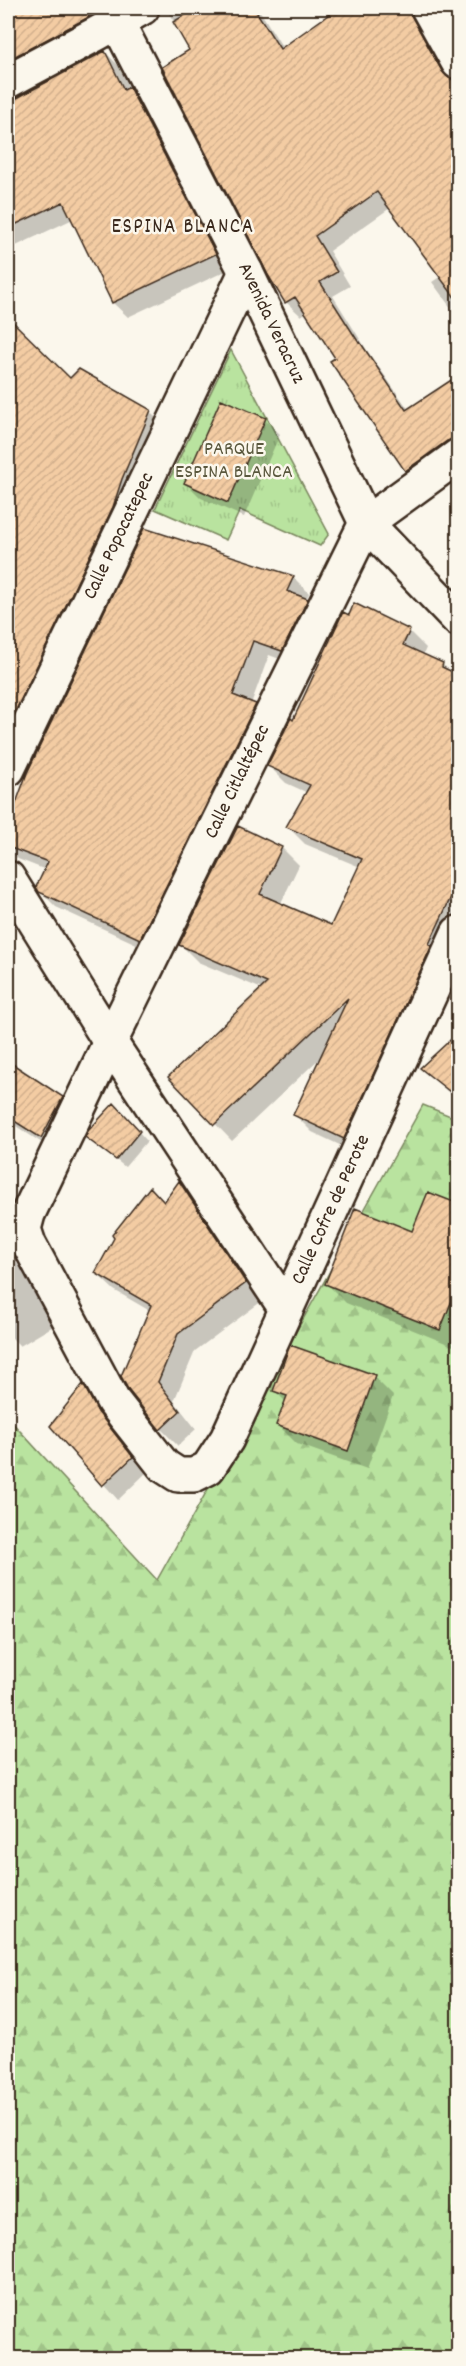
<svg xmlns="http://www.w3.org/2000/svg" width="466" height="2366" viewBox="0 0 466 2366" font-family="Dekko,sans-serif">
	<defs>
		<pattern id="grass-tufts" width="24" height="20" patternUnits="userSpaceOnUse" patternTransform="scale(1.5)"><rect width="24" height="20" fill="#b9e39f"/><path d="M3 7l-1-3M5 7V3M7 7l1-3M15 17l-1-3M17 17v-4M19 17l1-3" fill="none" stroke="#a0c388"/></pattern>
		<pattern id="forest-firs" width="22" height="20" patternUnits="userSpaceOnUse" patternTransform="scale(1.5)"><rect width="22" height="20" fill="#b9e39f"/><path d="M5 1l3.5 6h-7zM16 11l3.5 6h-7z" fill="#a0c388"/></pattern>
		<pattern id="building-hatch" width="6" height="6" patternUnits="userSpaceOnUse" patternTransform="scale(1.5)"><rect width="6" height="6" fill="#f3cca3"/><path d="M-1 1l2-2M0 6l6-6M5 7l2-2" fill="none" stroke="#d1af8c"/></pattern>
	</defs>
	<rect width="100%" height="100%" fill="#fbf7ec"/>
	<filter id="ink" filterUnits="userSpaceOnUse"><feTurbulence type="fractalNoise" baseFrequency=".0167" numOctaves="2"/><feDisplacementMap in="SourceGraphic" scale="12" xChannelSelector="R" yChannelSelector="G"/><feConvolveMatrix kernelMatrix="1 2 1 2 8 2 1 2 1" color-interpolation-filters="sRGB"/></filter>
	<g filter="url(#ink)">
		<path fill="url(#grass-tufts)" stroke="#7a865e" stroke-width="1.5" d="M 231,350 L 329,534 L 320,546 L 240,510 L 226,540 L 155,509 Z"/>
		<path fill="url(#forest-firs)" stroke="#7a865e" stroke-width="1.5" d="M 423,1105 L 458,1119 L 458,2358 L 8,2358 L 8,1418 L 157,1580 Z"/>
		<path fill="#0003" d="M 8,8 L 88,8 L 103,32 L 8,85 Z
			M 166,8 L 258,8 L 283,48 L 349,10 L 347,8 L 432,8 L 426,33 L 452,81 L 458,82 L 458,327 L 451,308 L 432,282 L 441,276 L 390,208 L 329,251 L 350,286 L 333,296 L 368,352 L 409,410 L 458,377 L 458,457 L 421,484 L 407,470 L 332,362 L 337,359 L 307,312 L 301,316 L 286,302 L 191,51 Z
			M 451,8 L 458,8 L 458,21 Z
			M 105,52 L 120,67 L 130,90 L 144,103 L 230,269 L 128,317 L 113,303 L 73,219 L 16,246 L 8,237 L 8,101 L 17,99 Z
			M 8,319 L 70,380 L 150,412 L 165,427 L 21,745 L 8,732 Z
			M 265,420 L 280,434 L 244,517 L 201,498 L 186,483 Z
			M 293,577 L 309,593 L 306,599 L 322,616 L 298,666 L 269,655 L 251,704 L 270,721 L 156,953 L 56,907 L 40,891 L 46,870 L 18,859 L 8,849 L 8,829 L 28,774 Z
			M 409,631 L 426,648 L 423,655 L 443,665 L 458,677 L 458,934 L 361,1155 L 312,1132 L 295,1115 L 322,1056 L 232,1141 L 170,1077 L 262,989 L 198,962 L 181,945 L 238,828 L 282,848 L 299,865 L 280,905 L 332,927 L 360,867 L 305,844 L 288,827 L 308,793 L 286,783 L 269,766 L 294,721 Z
			M 458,1034 L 458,1101 L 422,1068 Z
			M 8,1063 L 62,1098 L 77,1113 L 56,1152 L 8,1121 Z
			M 122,1113 L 147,1141 L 125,1167 L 87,1137 Z
			M 180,1184 L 197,1201 L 262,1301 L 195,1351 L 174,1401 L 196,1429 L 178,1446 L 161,1429 L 130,1390 L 150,1311 L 114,1290 L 96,1273 L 165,1204 Z
			M 458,1206 L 458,1348 L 346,1303 L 327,1284 Z
			M 8,1248 L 55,1325 L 20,1346 L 8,1334 Z
			M 374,1377 L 393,1396 L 367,1469 L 297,1444 L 278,1425 L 286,1402 L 275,1391 Z
			M 83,1386 L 97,1401 L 113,1429 L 147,1472 L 118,1500 L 52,1426 Z"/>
		<path fill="url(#building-hatch)" stroke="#3b2a1e" stroke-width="1.5" d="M 8,8 L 84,8 L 89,17 L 8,60 Z
			M 197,8 L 254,8 L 280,49 L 338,8 L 409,8 L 412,17 L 442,71 L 449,78 L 459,81 L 459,303 L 377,192 L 315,236 L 337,272 L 320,282 L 359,343 L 360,342 L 406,410 L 459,375 L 459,438 L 447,441 L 405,471 L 330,361 L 335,358 L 295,297 L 285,303 L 268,275 L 162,67 L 189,50 L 173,22 Z
			M 105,51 L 124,90 L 129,87 L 216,254 L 112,303 L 63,202 L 8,228 L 8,100 L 17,98 Z
			M 8,317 L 70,378 L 79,369 L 151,410 L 122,479 L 113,507 L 8,727 Z
			M 221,399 L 266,418 L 228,503 L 184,483 Z
			M 144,528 L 294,576 L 287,591 L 308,599 L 282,651 L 253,641 L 233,695 L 256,704 L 140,939 L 39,892 L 36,887 L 48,862 L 8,847 L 8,825 L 27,773 Z
			M 354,603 L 410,630 L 403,645 L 443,663 L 442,667 L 459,675 L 459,880 L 429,944 L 432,945 L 344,1139 L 293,1115 L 348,998 L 214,1125 L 168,1077 L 267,983 L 179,945 L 238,826 L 282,847 L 260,894 L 331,925 L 362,859 L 286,827 L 310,785 L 267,766 L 291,718 L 293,720 L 343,612 L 349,615 Z
			M 459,1032 L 459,1099 L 420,1068 Z
			M 8,1061 L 63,1097 L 41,1138 L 8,1117 Z
			M 114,1103 L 140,1131 L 116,1160 L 85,1137 L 88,1131 Z
			M 179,1181 L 246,1283 L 178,1334 L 158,1382 L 180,1411 L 160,1430 L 129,1391 L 121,1376 L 151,1305 L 95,1273 L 114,1238 L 112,1235 L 150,1187 L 164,1202 Z
			M 428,1192 L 459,1204 L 459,1283 L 440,1330 L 325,1284 L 355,1208 L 412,1231 Z
			M 290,1345 L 375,1375 L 348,1451 L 276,1425 L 287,1396 L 273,1391 Z
			M 83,1384 L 98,1412 L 133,1457 L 102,1486 L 50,1426 Z"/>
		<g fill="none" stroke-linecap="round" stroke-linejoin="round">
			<defs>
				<g id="street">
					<path id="s1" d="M 110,8 L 246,272 L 366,523 L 458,619"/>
					<path d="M 428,8 L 458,62"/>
					<path d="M 8,81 L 98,33 L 142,8"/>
					<path id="s2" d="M 458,456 L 366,523 L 110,1042 L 28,1214 L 24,1229 L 29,1244 L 113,1401 L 164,1466 L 178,1475 L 194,1475 L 208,1468 L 227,1439 L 458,933"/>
					<path id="s3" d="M 8,769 L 246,272"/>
					<path d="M 8,878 L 110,1042 L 286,1309"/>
				</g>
			</defs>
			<use href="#street" stroke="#3b2a1e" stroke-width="38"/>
			<use href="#street" stroke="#fbf7ec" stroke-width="33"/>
		</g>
	</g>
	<g text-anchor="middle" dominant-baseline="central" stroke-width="5" stroke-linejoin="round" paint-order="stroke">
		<g font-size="20" fill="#3b2a1e" stroke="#fbf7ec">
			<text stroke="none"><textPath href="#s1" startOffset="354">Avenida Veracruz</textPath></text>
			<text stroke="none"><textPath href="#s3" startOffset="258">Calle Popocatepec</textPath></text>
			<text transform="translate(238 782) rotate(-64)">Calle Citlaltépec</text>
			<text stroke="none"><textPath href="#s2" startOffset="1510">Calle Cofre de Perote</textPath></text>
		</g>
		<g font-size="20" fill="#5a583e" stroke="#fbf7ec">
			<text x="234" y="450">PARQUE<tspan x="234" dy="23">ESPINA BLANCA</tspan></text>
		</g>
		<g font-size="21" letter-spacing="1.5" fill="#3b2a1e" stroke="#fbf7ec">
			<text x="183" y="228">ESPINA BLANCA</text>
		</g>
	</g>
	<rect width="466" height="2366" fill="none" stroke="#fbf7ec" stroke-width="30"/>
	<rect x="15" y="15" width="436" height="2336" fill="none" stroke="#3b2a1e" stroke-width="2" filter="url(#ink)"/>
</svg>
